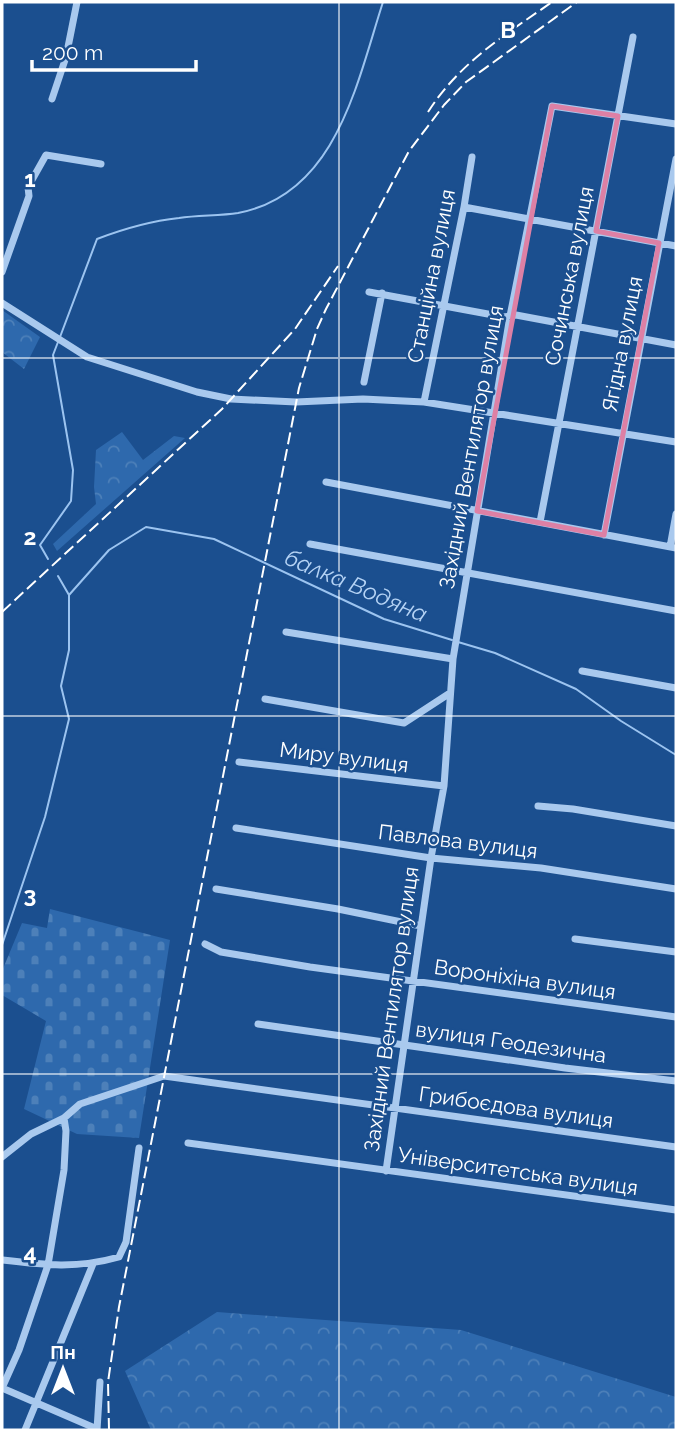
<svg xmlns="http://www.w3.org/2000/svg" width="678" height="1432" viewBox="0 0 678 1432" font-family="Raleway,sans-serif">
	<defs>
		<pattern id="forest-crowns" width="20" height="18" patternUnits="userSpaceOnUse" patternTransform="scale(1.75)"><rect width="20" height="18" fill="#2e69ad"/><path d="M2 6a3 3 0 1 1 6 0M12 15a3 3 0 1 1 6 0" fill="none" stroke="#4d80b9"/></pattern>
		<pattern id="cemetery-stones" width="16" height="16" patternUnits="userSpaceOnUse" patternTransform="scale(1.75)"><rect width="16" height="16" fill="#2e69ad"/><path d="M2 7V4a2 2 0 0 1 4 0v3zM10 15v-3a2 2 0 0 1 4 0v3z" fill="#4d80b9"/></pattern>
	</defs>
	<rect width="100%" height="100%" fill="#1b4f8f"/>
	<path fill="url(#forest-crowns)" d="M 2,310 L 40,337 L 24,369 L 2,352 Z
		M 122,432 L 143,460 L 174,436 L 185,438 L 57,551 L 53,544 L 96,504 L 94,487 L 96,450 Z
		M 217,1312 L 461,1330 L 676,1397 L 676,1430 L 151,1430 L 125,1371 Z"/>
	<path fill="url(#cemetery-stones)" d="M 50,909 L 170,940 L 139,1138 L 77,1134 L 24,1109 L 46,1021 L 2,995 L 2,971 L 22,923 L 47,928 Z"/>
	<g fill="none" stroke-linecap="round" stroke-linejoin="round">
		<path stroke="#9cc4f0" stroke-width="2" d="M 60,337 L 97,239 C 123,229 151,221 179,218 C 198,215 219,216 238,213 C 337,194 357,82 383,2
			M 48,559 L 40,545 L 71,501 L 73,470 L 53,355 L 58,342
			M 69,595 L 109,550 L 146,527 L 214,539 L 384,619 L 452,640
			M 458,642 L 495,653 L 576,689 L 621,721 L 676,755
			M 2,945 L 45,817 L 69,719 L 61,686 L 69,650 L 69,595 L 58,576"/>
		<path stroke="#a9c9ee" stroke-width="7" d="M 52,99 L 66,57 L 77,2
			M 464,207 L 676,246
			M 2,272 L 29,196 L 28,187 L 46,155 L 101,164
			M 369,292 L 504,317 L 516,315 L 676,345
			M 2,303 L 87,357 L 197,392 L 231,399 L 296,402 L 363,399 L 424,402 L 676,442
			M 364,382 L 382,293
			M 424,402 L 464,207 L 472,157
			M 326,482 L 676,548
			M 540,522 L 633,37
			M 604,535 L 676,159
			M 310,544 L 676,611
			M 670,547 L 676,514
			M 286,632 L 453,659
			M 582,671 L 676,688
			M 265,699 L 404,723 L 450,693
			M 239,762 L 444,786
			M 538,806 L 573,809 L 676,826
			M 236,828 L 431,858 L 541,868 L 676,889
			M 216,889 L 338,909 L 421,926
			M 575,939 L 676,952
			M 205,944 L 221,952 L 310,967 L 676,1017
			M 258,1024 L 565,1068 L 676,1081
			M 188,1143 L 676,1210
			M 2,1157 L 31,1134 L 64,1118 L 80,1104 L 164,1076 L 676,1147
			M 386,1171 L 431,858 L 444,786 L 453,659 L 510,316 L 552,106 L 676,124
			M 2,1260 C 44,1265 77,1269 119,1257 L 126,1242 L 139,1148
			M 2,1388 L 19,1350 L 48,1265 L 64,1170 L 66,1131 L 64,1118
			M 2,1388 L 97,1429
			M 25,1430 L 93,1264
			M 97,1430 L 100,1382"/>
		<path stroke="#fff" stroke-width="2" stroke-dasharray="12 5" stroke-linecap="butt" d="M 428,112 C 460,62 505,35 552,2
			M 2,612 L 222,409 L 295,329 L 338,266
			M 109,1430 L 108,1382 L 119,1307 L 299,388 L 317,329 L 326,309 L 409,151 L 444,105 L 466,82 L 577,2"/>
	</g>
	<path fill="none" stroke="#dd80a5" stroke-width="5" stroke-linejoin="round" d="M 552,106 L 618,116 L 596,231 L 659,243 L 604,535 L 477,511 Z"/>
	<path fill="none" stroke="#fff" stroke-width="2" stroke-opacity="0.55" d="M 339,2 L 339,1430M 2,358 L 676,358M 2,716 L 676,716M 2,1074 L 676,1074"/>
	<g text-anchor="middle" dominant-baseline="central" stroke-width="5" stroke-linejoin="round" paint-order="stroke">
		<g font-size="21" fill="#fff" stroke="#1b4f8f">
			<text transform="translate(431 276) rotate(-79)">Станційна вулиця</text>
			<text transform="translate(569 276) rotate(-79)">Сочинська вулиця</text>
			<text transform="translate(622 344) rotate(-79)">Ягідна вулиця</text>
			<text transform="translate(471 447) rotate(-80)">Західний Вентилятор вулиця</text>
			<text transform="translate(344 757) rotate(7)">Миру вулиця</text>
			<text transform="translate(458 841) rotate(7)">Павлова вулиця</text>
			<text transform="translate(525 979) rotate(8)">Вороніхіна вулиця</text>
			<text transform="translate(391 1009) rotate(-82)">Західний Вентилятор вулиця</text>
			<text transform="translate(511 1042) rotate(8)">вулиця Геодезична</text>
			<text transform="translate(516 1107) rotate(8)">Грибоєдова вулиця</text>
			<text transform="translate(518 1171) rotate(8)">Університетська вулиця</text>
		</g>
		<g font-size="23" font-style="italic" fill="#b5d3f5" stroke="#1b4f8f">
			<text transform="translate(356 585) rotate(23)">балка Водяна</text>
		</g>
	</g>
	<g font-size="23" text-anchor="middle" font-weight="bold" fill="#fff" stroke="#1b4f8f" stroke-width="5" stroke-linejoin="round" paint-order="stroke">
		<text x="508" y="38">B</text>
		<text x="30" y="187">1</text>
		<text x="30" y="545">2</text>
		<text x="30" y="903">3</text>
		<text x="30" y="1261">4</text>
	</g>
	<rect width="678" height="1432" fill="none" stroke="#ffffff" stroke-width="7"/>
	<g transform="translate(63 1369)" stroke="#1b4f8f" stroke-width="5" paint-order="stroke">
	<path d="M0-5L12 26L0 18L-12 26Z" fill="#ffffff"/>
	<text y="-10" font-size="19" font-weight="bold" text-anchor="middle" fill="#ffffff">Пн</text>
	</g>
	<path d="M32 60v10h164v-10" fill="none" stroke="#ffffff" stroke-width="3.5"/>
	<text x="42" y="60" font-size="21" fill="#ffffff" stroke="#1b4f8f" stroke-width="5" paint-order="stroke">200 m</text>
</svg>
